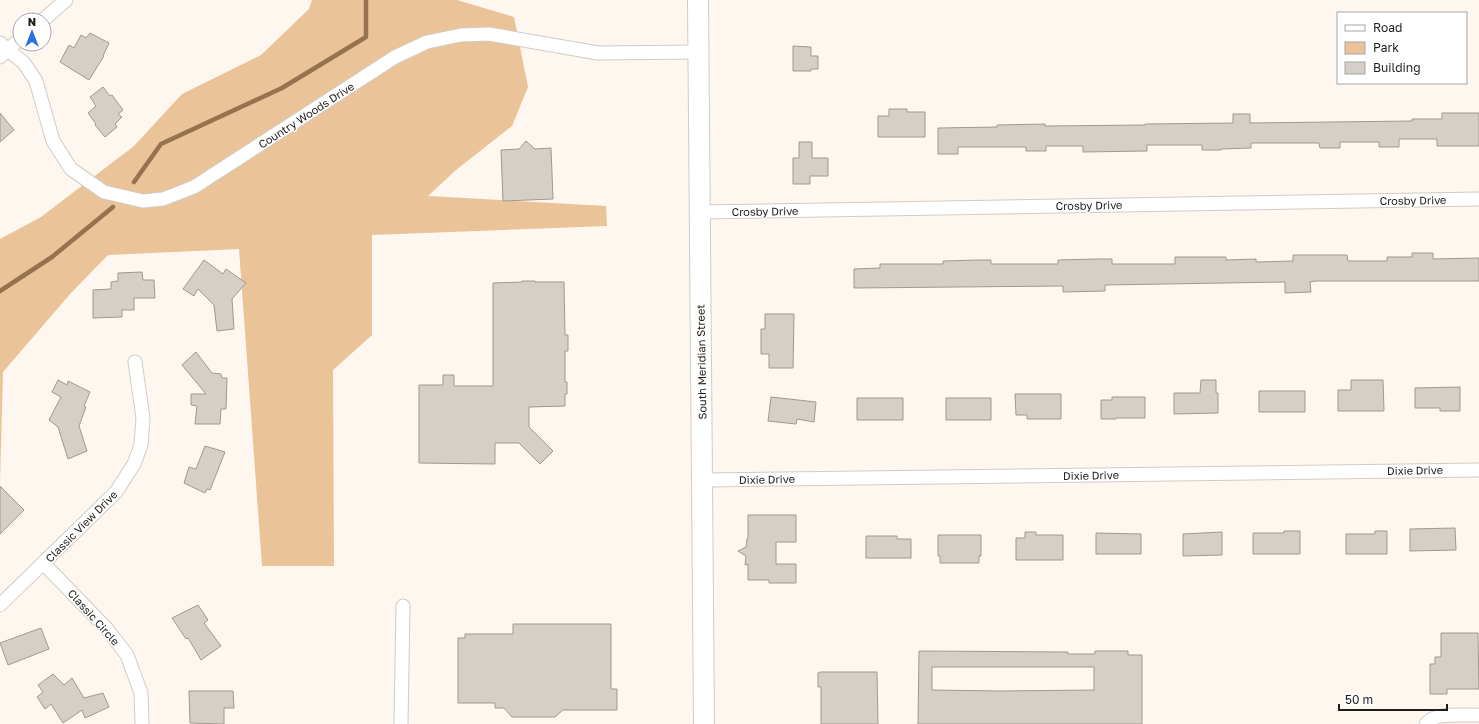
<svg xmlns="http://www.w3.org/2000/svg" width="1479" height="724" viewBox="0 0 1479 724" font-family="'Golos Text',sans-serif">
	<rect width="100%" height="100%" fill="#fef7ef"/>
	<path fill="#ebc398" d="M 312,0 L 457,0 L 514,17 L 528,87 L 512,126 L 456,170 L 428,196 L 606,206 L 607,226 L 372,235 L 372,335 L 333,370 L 334,566 L 262,566 L 239,249 L 108,255 L 71,293 L 3,372 L 0,483 L 0,239 L 41,217 L 134,146 L 182,94 L 261,55 L 309,9 Z"/>
	<g fill="none" stroke-linecap="round" stroke-linejoin="round">
		<path stroke="#94734e" stroke-width="4.5" d="M 134,182 L 161,144 L 282,88 L 366,37 L 366,0
			M 0,291 L 52,257 L 113,207"/>
	</g>
	<path fill="#d6cfc7" stroke="#a09992" fill-rule="evenodd" d="M 90,33 L 109,43 L 103,56 L 104,56 L 89,80 L 60,62 L 69,45 L 74,48 L 81,35 L 86,38 Z
		M 793,46 L 811,47 L 811,56 L 818,56 L 818,69 L 811,69 L 811,71 L 793,71 Z
		M 103,87 L 110,96 L 112,95 L 123,110 L 118,114 L 122,117 L 115,124 L 117,127 L 105,137 L 95,125 L 96,124 L 88,113 L 96,106 L 90,97 Z
		M 889,109 L 907,109 L 907,112 L 925,112 L 925,137 L 878,137 L 878,116 L 889,116 Z
		M 0,113 L 14,130 L 0,142 Z
		M 1442,113 L 1479,113 L 1479,146 L 1437,146 L 1437,139 L 1399,139 L 1399,147 L 1379,147 L 1379,142 L 1340,142 L 1340,148 L 1320,148 L 1319,143 L 1251,143 L 1251,148 L 1221,149 L 1221,150 L 1202,150 L 1202,145 L 1147,145 L 1147,151 L 1083,152 L 1083,146 L 1046,146 L 1046,151 L 1026,151 L 1026,147 L 958,147 L 958,154 L 938,154 L 938,128 L 997,127 L 997,125 L 1045,124 L 1045,126 L 1145,125 L 1145,124 L 1233,123 L 1233,114 L 1250,114 L 1250,123 L 1412,121 L 1412,119 L 1442,119 Z
		M 526,141 L 535,149 L 551,148 L 553,199 L 503,201 L 501,150 L 519,149 Z
		M 799,142 L 812,142 L 812,158 L 828,158 L 828,176 L 810,176 L 810,184 L 793,184 L 793,158 L 799,158 Z
		M 1412,253 L 1433,253 L 1433,259 L 1479,258 L 1479,281 L 1315,281 L 1310,282 L 1311,292 L 1285,293 L 1285,282 L 1105,285 L 1105,291 L 1063,292 L 1063,286 L 854,288 L 854,269 L 880,268 L 880,264 L 943,264 L 943,261 L 977,260 L 991,260 L 991,264 L 1058,264 L 1058,260 L 1097,259 L 1112,259 L 1112,264 L 1175,264 L 1175,257 L 1226,257 L 1226,260 L 1256,259 L 1256,262 L 1293,261 L 1293,255 L 1347,255 L 1348,261 L 1387,261 L 1387,257 L 1412,257 Z
		M 204,260 L 223,274 L 226,269 L 246,283 L 232,299 L 234,329 L 217,331 L 214,305 L 198,289 L 194,296 L 183,289 Z
		M 142,272 L 143,280 L 154,280 L 155,298 L 134,298 L 134,310 L 122,310 L 122,317 L 93,318 L 93,290 L 111,289 L 111,282 L 118,281 L 118,273 Z
		M 522,281 L 535,281 L 535,282 L 564,282 L 565,335 L 568,335 L 568,351 L 565,351 L 565,382 L 567,382 L 567,394 L 565,394 L 565,406 L 529,407 L 529,427 L 553,451 L 540,464 L 519,443 L 495,443 L 495,464 L 419,463 L 419,385 L 443,385 L 443,375 L 454,375 L 454,386 L 493,386 L 493,283 L 522,282 Z
		M 765,314 L 794,314 L 793,368 L 769,368 L 769,354 L 761,354 L 761,329 L 765,329 Z
		M 196,352 L 212,373 L 221,374 L 222,378 L 227,378 L 226,409 L 221,409 L 220,424 L 195,424 L 197,406 L 191,405 L 191,394 L 206,394 L 182,365 Z
		M 58,380 L 67,385 L 68,381 L 90,392 L 84,406 L 86,407 L 79,426 L 87,451 L 68,459 L 58,427 L 49,420 L 61,397 L 52,392 Z
		M 1201,380 L 1216,380 L 1216,393 L 1218,393 L 1218,413 L 1174,414 L 1174,393 L 1200,393 Z
		M 1351,380 L 1383,380 L 1384,411 L 1338,411 L 1338,390 L 1351,390 Z
		M 1460,387 L 1460,411 L 1440,411 L 1440,408 L 1415,408 L 1415,388 Z
		M 1259,391 L 1305,391 L 1305,412 L 1259,412 Z
		M 1015,394 L 1061,394 L 1061,419 L 1027,419 L 1027,415 L 1016,415 Z
		M 771,397 L 816,402 L 814,422 L 797,419 L 796,424 L 768,421 Z
		M 1112,397 L 1145,397 L 1145,418 L 1116,418 L 1116,419 L 1101,419 L 1101,400 L 1112,400 Z
		M 857,398 L 903,398 L 903,420 L 857,420 Z
		M 946,398 L 991,398 L 991,420 L 946,420 Z
		M 205,446 L 225,452 L 210,490 L 207,489 L 205,493 L 184,483 L 189,467 L 196,469 Z
		M 0,486 L 24,510 L 0,534 Z
		M 748,515 L 796,515 L 796,542 L 776,542 L 776,564 L 796,564 L 796,583 L 769,583 L 769,580 L 748,580 L 748,564 L 745,565 L 746,556 L 738,551 L 746,547 L 747,539 L 748,539 Z
		M 1455,528 L 1456,550 L 1410,551 L 1410,529 Z
		M 1284,531 L 1300,531 L 1300,554 L 1253,554 L 1253,533 L 1284,533 Z
		M 1375,531 L 1387,531 L 1387,554 L 1346,554 L 1346,534 L 1375,534 Z
		M 1025,532 L 1036,532 L 1036,535 L 1063,535 L 1063,560 L 1016,560 L 1016,538 L 1025,538 Z
		M 1222,532 L 1222,555 L 1183,556 L 1183,534 Z
		M 1096,533 L 1141,534 L 1141,554 L 1096,554 Z
		M 938,535 L 981,535 L 981,556 L 979,556 L 979,563 L 940,563 L 940,556 L 938,556 Z
		M 866,536 L 897,536 L 897,539 L 911,539 L 911,558 L 866,558 Z
		M 198,605 L 208,620 L 204,623 L 221,646 L 201,660 L 188,638 L 186,639 L 172,618 Z
		M 513,624 L 611,624 L 611,689 L 617,689 L 617,710 L 563,710 L 555,717 L 512,717 L 504,708 L 495,708 L 495,703 L 458,703 L 458,638 L 465,638 L 465,634 L 513,634 Z
		M 41,628 L 49,649 L 8,665 L 0,643 Z
		M 1441,633 L 1478,633 L 1479,689 L 1447,689 L 1447,694 L 1430,694 L 1430,664 L 1435,664 L 1435,657 L 1441,657 Z
		M 919,651 L 1068,652 L 1068,654 L 1095,654 L 1095,651 L 1128,651 L 1128,655 L 1142,655 L 1142,724 L 918,724 ZM 932,667 L 1094,667 L 1094,690 L 1000,691 L 932,690 Z
		M 820,672 L 877,672 L 878,724 L 821,724 L 821,687 L 818,687 L 818,673 Z
		M 53,674 L 64,685 L 72,678 L 84,698 L 103,693 L 109,707 L 85,718 L 82,710 L 63,723 L 51,704 L 45,709 L 37,697 L 43,692 L 38,685 Z
		M 189,691 L 233,691 L 234,708 L 224,708 L 224,724 L 190,723 Z"/>
	<g fill="none" stroke-linecap="round" stroke-linejoin="round">
		<defs>
			<path id="street" d="M 43,20 L 66,0
				M 0,43 L 24,63 L 36,81 L 53,141 L 71,169 L 104,192 L 143,201 L 163,199 L 194,187 L 395,57 L 427,42 L 461,35 L 489,34 L 598,53 L 698,52
				M 0,57 L 20,39
				M 699,212 L 1479,199
				M 703,480 L 1479,470
				M 44,564 L 106,628 L 127,655 L 141,693 L 142,724
				M 0,605 L 116,492 L 134,464 L 141,445 L 143,418 L 135,362
				M 401,724 L 403,606
				M 1426,724 C 1436,711 1464,716 1479,715"/>
			<path id="primary" d="M 698,0 L 704,724"/>
		</defs>
		<use href="#street" stroke="#d2cbc3" stroke-width="15"/>
		<use href="#primary" stroke="#d2cbc3" stroke-width="22"/>
		<use href="#street" stroke="#fff" stroke-width="13"/>
		<use href="#primary" stroke="#fff" stroke-width="20"/>
	</g>
	<g text-anchor="middle" dominant-baseline="central" stroke-width="3" stroke-linejoin="round" paint-order="stroke">
		<g font-size="11" fill="#1f1d1a" stroke="#fff">
			<text transform="translate(306 115) rotate(-33)">Country Woods Drive</text>
			<text transform="translate(1413 200) rotate(-1)">Crosby Drive</text>
			<text transform="translate(1089 205) rotate(-1)">Crosby Drive</text>
			<text transform="translate(765 211) rotate(-1)">Crosby Drive</text>
			<text transform="translate(701 362) rotate(-91)">South Meridian Street</text>
			<text transform="translate(1415 470) rotate(-1)">Dixie Drive</text>
			<text transform="translate(1091 475) rotate(-1)">Dixie Drive</text>
			<text transform="translate(767 479) rotate(-1)">Dixie Drive</text>
			<text transform="translate(81 526) rotate(-45)">Classic View Drive</text>
			<text transform="translate(94 617) rotate(48)">Classic Circle</text>
		</g>
	</g>
	<rect x="1337" y="12" width="130" height="72" fill="#ffffff" stroke="#a5a5a3"/>
	<rect x="1345" y="25" width="20" height="6" fill="#ffffff" stroke="#a5a5a3"/>
	<text x="1373" y="32" font-size="12" fill="#1f1d1a">Road</text>
	<rect x="1345" y="42" width="20" height="12" fill="#ebc398" stroke="#a5a5a3"/>
	<text x="1373" y="52" font-size="12" fill="#1f1d1a">Park</text>
	<rect x="1345" y="62" width="20" height="12" fill="#d6cfc7" stroke="#a5a5a3"/>
	<text x="1373" y="72" font-size="12" fill="#1f1d1a">Building</text>
	<g transform="translate(32 32)"><circle r="19" fill="#ffffff" stroke="#a5a5a3"/>
	<path d="M0-3L7 15L0 10L-7 15Z" fill="#2674e0"/>
	<text y="-6" font-size="11" font-weight="bold" text-anchor="middle" fill="#1f1d1a">N</text>
	</g>
	<path d="M1339 704v6h108v-6" fill="none" stroke="#1f1d1a" stroke-width="2"/>
	<text x="1345" y="704" font-size="12" fill="#1f1d1a" stroke="#ffffff" stroke-width="3" paint-order="stroke">50 m</text>
</svg>
